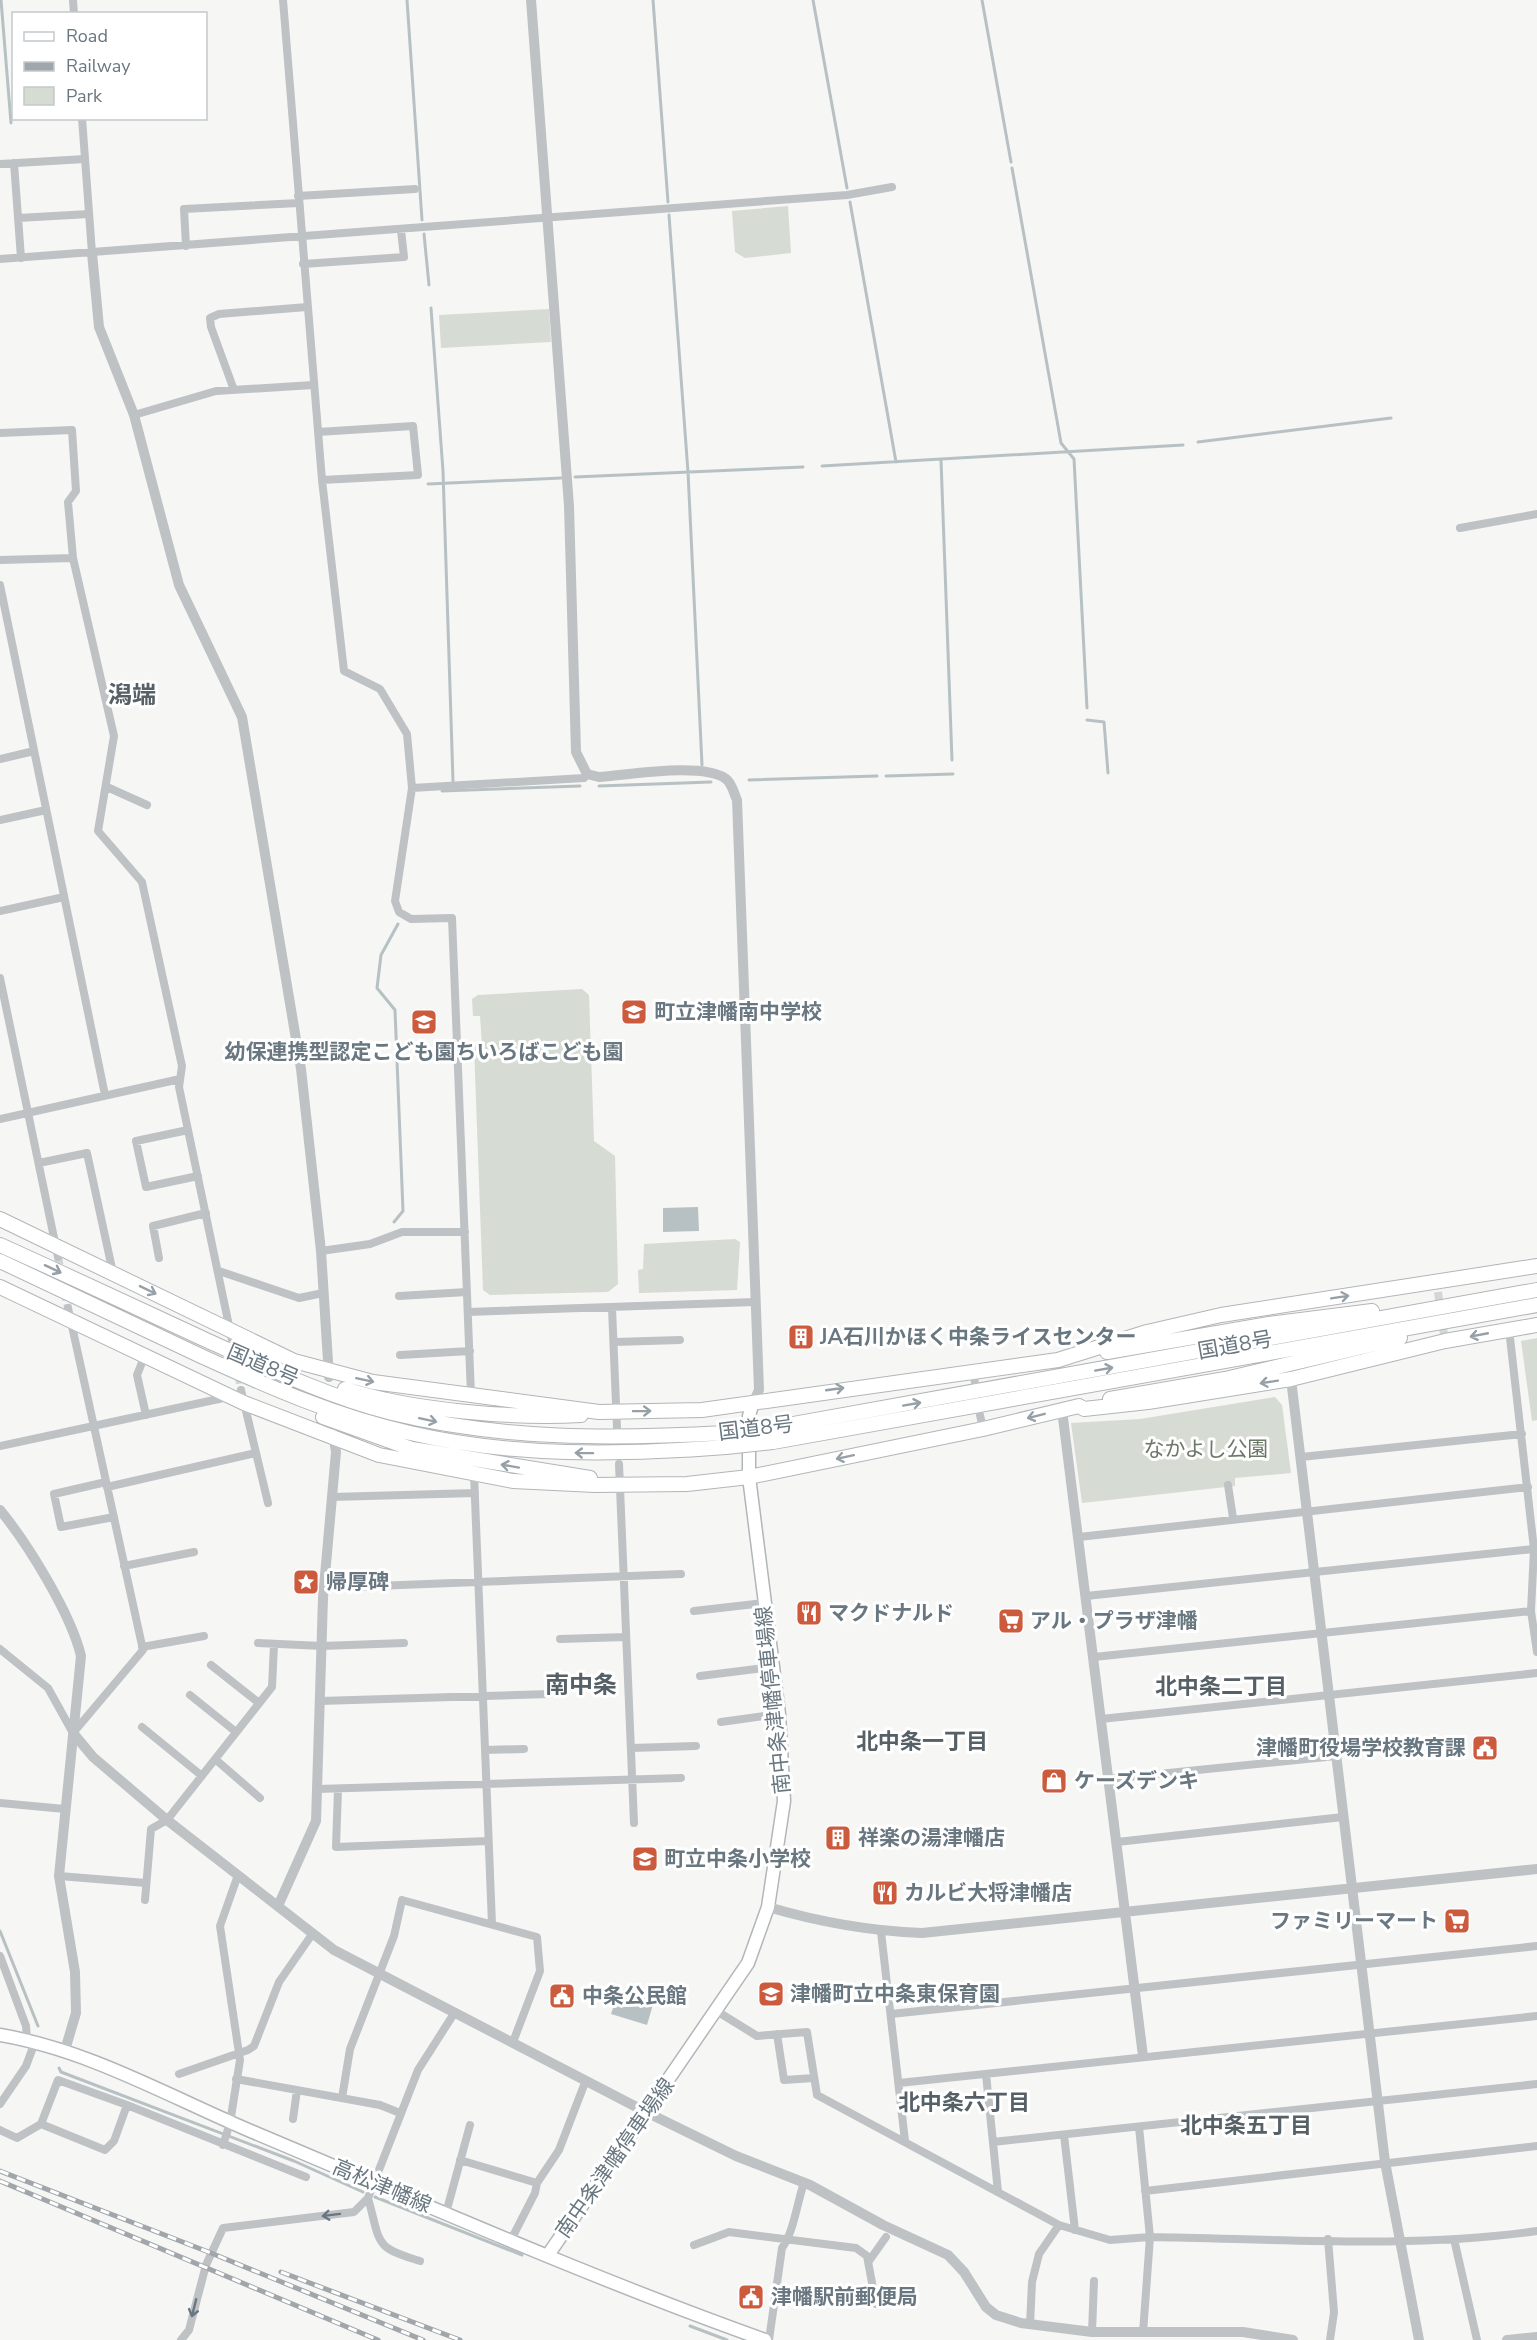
<svg xmlns="http://www.w3.org/2000/svg" width="1537" height="2340" viewBox="0 0 1537 2340" font-family="'Nunito Sans','Noto Sans JP',sans-serif">
	<rect width="100%" height="100%" fill="#f6f6f4"/>
	<path fill="#d6dbd3" d="M 788,206 L 791,253 L 745,258 L 735,252 L 732,211 Z
		M 549,309 L 551,342 L 441,348 L 439,315 Z
		M 582,989 L 589,995 L 594,1141 L 615,1156 L 618,1284 L 608,1292 L 490,1295 L 483,1290 L 474,1046 L 482,1045 L 480,1016 L 473,1016 L 472,999 L 478,995 Z
		M 735,1239 L 740,1242 L 737,1290 L 639,1293 L 638,1270 L 643,1269 L 644,1244 Z
		M 1537,1338 L 1537,1420 L 1532,1421 L 1521,1341 Z
		M 1275,1397 L 1282,1405 L 1291,1473 L 1235,1478 L 1235,1486 L 1082,1503 L 1071,1423 L 1140,1419 Z"/>
	<path fill="#b7c1c4" d="M 698,1207 L 699,1231 L 663,1232 L 663,1208 Z
		M 617,1996 L 638,2002 L 640,1997 L 654,2001 L 647,2025 L 611,2014 Z"/>
	<g fill="none" stroke-linecap="round" stroke-linejoin="round">
		<path stroke="#b7c1c4" stroke-width="3" d="M 1,0 L 11,123
			M 407,0 L 422,220
			M 653,0 L 668,202
			M 813,0 L 847,188
			M 982,0 L 1011,162
			M 1012,168 L 1061,443 L 1074,459 L 1087,708
			M 850,202 L 896,462
			M 669,215 L 688,472 L 702,765
			M 424,234 L 429,285
			M 431,308 L 443,471 L 453,781
			M 1198,442 L 1391,418
			M 941,460 L 952,760
			M 822,466 L 1183,445
			M 575,477 L 803,467
			M 428,484 L 561,478
			M 1087,720 L 1104,722 L 1108,773
			M 886,776 L 953,774
			M 749,780 L 877,776
			M 599,786 L 711,782
			M 442,791 L 580,786
			M 394,1222 L 403,1211 L 395,1010 L 377,988 L 381,955 L 398,924
			M 0,1931 L 38,2026
			M 59,2068 L 61,2072 L 294,2161 L 363,2192
			M 375,2197 L 522,2255
			M 690,2326 L 727,2340"/>
		<path stroke="#d3d6d7" stroke-width="8" stroke-dasharray="8 4" stroke-linecap="butt" d="M 58,1257 L 68,1308
			M 1438,1292 L 1444,1335
			M 235,1352 L 241,1390"/>
		<defs>
			<path id="secondary" d="M 548,2255 L 748,1963 L 768,1907 L 784,1801 L 779,1714 L 749,1477 L 749,1416 L 752,1405"/>
			<path id="primary" d="M 0,2035 C 89,2050 170,2097 253,2132 C 422,2203 591,2278 765,2340"/>
			<path id="trunk" d="M 0,1219 L 294,1361 L 373,1382 L 599,1412 L 702,1410 L 1058,1360 L 1147,1332 L 1221,1315 L 1537,1266
				M 0,1245 C 69,1276 137,1308 206,1340 C 266,1367 328,1397 392,1413 C 503,1440 613,1439 726,1433
				M 0,1261 C 67,1293 134,1325 201,1356 C 269,1387 337,1417 410,1433 C 513,1457 620,1455 726,1447
				M 0,1287 L 244,1403 L 379,1455 L 513,1481 L 595,1485 L 687,1484 L 749,1477 L 983,1429 L 1079,1406 L 1084,1409 L 1148,1402 L 1291,1379 L 1445,1341 L 1537,1325
				M 1107,1352 L 1269,1324 L 1372,1311
				M 345,1389 C 408,1410 514,1419 581,1415
				M 1110,1399 L 1225,1379 L 1400,1338
				M 323,1417 L 412,1449 L 590,1478
				M 771,1428 L 1537,1290
				M 773,1442 L 1537,1305"/>
		</defs>
		<use href="#secondary" stroke="#b1b6b9" stroke-width="15"/>
		<use href="#primary" stroke="#b2b6b9" stroke-width="15"/>
		<use href="#trunk" stroke="#b2b5b8" stroke-width="16"/>
		<path stroke="#bec2c5" stroke-width="8" d="M 73,0 L 74,14
			M 283,0 L 322,480 L 344,671 L 380,689 L 407,734 L 412,788 L 395,901 L 399,912 L 411,919 L 452,918 L 471,1395
			M 82,118 L 92,253
			M 14,163 L 21,258
			M 0,164 L 85,159
			M 298,196 L 415,189
			M 18,218 L 89,214
			M 186,246 L 184,209 L 299,203
			M 0,259 L 793,199 L 847,195 L 892,187
			M 303,264 L 404,257 L 401,230
			M 234,390 L 211,327 L 210,318 L 219,314 L 307,307
			M 134,415 L 216,391 L 313,385
			M 318,432 L 413,426 L 418,475 L 322,480
			M 0,433 L 72,430 L 76,491 L 68,502 L 73,558 L 114,736 L 98,831 L 142,882 L 182,1066 L 179,1087 L 232,1340
			M 1460,528 L 1537,514
			M 0,560 L 73,558
			M 0,585 L 105,1095
			M 0,759 L 34,751
			M 107,787 L 147,805
			M 412,788 L 584,778 L 587,774
			M 0,820 L 46,810
			M 0,911 L 64,897
			M 0,978 L 58,1257
			M 0,1119 L 180,1079
			M 188,1130 L 136,1141 L 146,1187 L 198,1176
			M 39,1163 L 87,1153 L 113,1273
			M 321,1251 L 370,1244 L 402,1232 L 465,1232
			M 159,1258 L 153,1226 L 206,1213
			M 219,1271 L 299,1298 L 323,1293
			M 399,1296 L 467,1292
			M 612,1308 L 617,1428
			M 468,1312 L 755,1302
			M 1509,1329 L 1534,1549 L 1531,1611 L 1537,1652
			M 614,1342 L 680,1340
			M 145,1355 L 137,1375 L 146,1415
			M 400,1355 L 470,1351
			M 973,1370 L 975,1383
			M 241,1390 L 268,1503
			M 980,1415 L 983,1429
			M 0,1446 L 228,1397
			M 1301,1457 L 1522,1434
			M 619,1464 L 634,1823
			M 474,1474 L 492,1924
			M 106,1482 L 54,1494 L 61,1527 L 114,1517
			M 1228,1485 L 1233,1518
			M 107,1487 L 256,1453
			M 332,1497 L 475,1493
			M 1079,1537 L 1528,1487
			M 124,1566 L 194,1552
			M 324,1588 L 681,1574
			M 1086,1596 L 1534,1549
			M 694,1611 L 764,1603
			M 560,1639 L 626,1637
			M 258,1643 L 322,1646 L 404,1643
			M 142,1647 L 204,1636
			M 0,1649 L 48,1688 L 73,1733 L 143,1650 L 68,1308
			M 1094,1657 L 1531,1611
			M 211,1665 L 259,1703
			M 700,1676 L 772,1667
			M 190,1695 L 236,1732
			M 320,1701 L 550,1694
			M 1101,1719 L 1537,1673
			M 721,1722 L 779,1714
			M 142,1727 L 202,1776
			M 631,1748 L 696,1746
			M 485,1750 L 524,1749
			M 215,1759 L 260,1798
			M 1109,1779 L 1336,1756
			M 317,1789 L 681,1778
			M 338,1789 L 336,1847 L 488,1841
			M 0,1803 L 65,1809
			M 1117,1842 L 1343,1817
			M 59,1876 L 146,1883
			M 145,1900 L 151,1829 L 167,1820 L 272,1687 L 274,1645
			M 881,1932 L 905,2141
			M 0,1956 L 26,2026 L 27,2039
			M 715,2010 L 757,2036 L 807,2032 L 817,2095 L 1059,2225 L 1110,2240 L 1150,2237 C 1278,2239 1410,2249 1537,2231
			M 891,2014 L 1537,1946
			M 777,2034 L 784,2080 L 814,2078
			M 179,2074 L 248,2050 L 254,2046 L 279,1982 L 313,1933
			M 986,2074 L 998,2192
			M 236,2079 L 380,2105 L 400,2113
			M 899,2083 L 1537,2016
			M 342,2098 L 350,2049 L 394,1936 L 402,1900 L 537,1937 L 540,1971 L 513,2042
			M 0,2104 L 26,2066 L 35,2042
			M 293,2119 L 297,2090
			M 41,2124 L 58,2080 L 127,2105 L 306,2177
			M 1139,2127 L 1150,2237 L 1143,2333
			M 0,2130 L 17,2138 L 41,2124 L 105,2150 L 114,2141 L 127,2105
			M 1064,2135 L 1075,2230
			M 993,2142 L 1537,2084
			M 223,2145 L 230,2123 L 240,2060 L 220,1926 L 238,1875
			M 460,2160 L 537,2183
			M 1145,2191 L 1537,2146
			M 368,2198 C 381,2244 373,2247 420,2261
			M 446,2213 L 470,2125
			M 1328,2239 L 1334,2312 L 1330,2340
			M 1454,2239 L 1477,2340
			M 511,2240 L 535,2193 L 537,2183 L 559,2150 L 586,2080
			M 694,2245 L 729,2232 L 856,2248 L 867,2256 L 876,2304
			M 869,2261 L 886,2237
			M 1030,2325 L 1032,2282 L 1039,2254 L 1059,2225
			M 1092,2332 L 1094,2281
			M 181,2340 L 189,2330 L 206,2265 L 223,2228 L 354,2212 L 368,2198 L 418,2070 L 455,2012
			M 769,2340 L 782,2248 C 794,2232 797,2202 804,2183"/>
		<path stroke="#bec2c5" stroke-width="10" d="M 531,0 L 569,506 L 576,752 L 587,774 L 599,777 C 629,775 703,762 726,779 C 732,783 734,794 737,800 L 759,1390 L 752,1405
			M 92,253 L 99,327 L 134,415 L 179,585 L 242,717 L 301,1069 L 321,1251 L 329,1377
			M 1291,1379 L 1385,2162 L 1419,2340
			M 1062,1410 L 1143,2056
			M 0,1510 C 28,1544 71,1614 81,1656 L 59,1876 L 75,1972 L 76,2013 L 65,2050
			M 73,1733 L 93,1757 L 167,1820 L 334,1950 L 648,2113 L 736,2156 L 810,2185 L 883,2225 L 948,2255 L 964,2272 L 986,2307 L 996,2315 L 1021,2323 L 1092,2332 L 1243,2332 L 1293,2340
			M 278,1906 L 316,1821 L 323,1598 L 336,1452 L 333,1434
			M 768,1907 C 819,1922 868,1931 922,1933 L 1537,1869
			M 1507,2340 L 1537,2337"/>
		<use href="#secondary" stroke="#fff" stroke-width="12"/>
		<use href="#primary" stroke="#fff" stroke-width="12"/>
		<use href="#trunk" stroke="#fff" stroke-width="14"/>
		<defs>
			<path id="rail" d="M 0,2171 L 211,2253 L 423,2340
				M 0,2181 L 378,2340
				M 281,2272 L 460,2340"/>
		</defs>
		<use href="#rail" stroke="#a0a6aa" stroke-width="5"/>
		<use href="#rail" stroke="#fff" stroke-width="3" stroke-dasharray="9" stroke-linecap="butt"/>
		<defs>
			<path id="trunk-bridge" d="M 726,1433 L 771,1428
				M 726,1447 L 773,1442"/>
		</defs>
		<use href="#trunk-bridge" stroke="#b2b5b8" stroke-width="16" stroke-linecap="butt"/>
		<use href="#trunk-bridge" stroke="#fff" stroke-width="14"/>
	</g>
	<defs><path id="oneway-shaft" d="M-6 0H5M1.5-3L5.5 0L1.5 3" fill="none" stroke-width="1.6" stroke-linecap="round" stroke-linejoin="round" transform="scale(1.5)"/></defs>
	<g stroke="#96a0a7">
		<use href="#oneway-shaft" transform="translate(53 1269) rotate(25)"/>
		<use href="#oneway-shaft" transform="translate(148 1290) rotate(26)"/>
		<use href="#oneway-shaft" transform="translate(1340 1297) rotate(-9)"/>
		<use href="#oneway-shaft" transform="translate(1479 1335) rotate(169)"/>
		<use href="#oneway-shaft" transform="translate(1104 1369) rotate(-10)"/>
		<use href="#oneway-shaft" transform="translate(365 1380) rotate(12)"/>
		<use href="#oneway-shaft" transform="translate(1269 1382) rotate(171)"/>
		<use href="#oneway-shaft" transform="translate(835 1389) rotate(-8)"/>
		<use href="#oneway-shaft" transform="translate(912 1404) rotate(-10)"/>
		<use href="#oneway-shaft" transform="translate(642 1411) rotate(-1)"/>
		<use href="#oneway-shaft" transform="translate(1036 1416) rotate(166)"/>
		<use href="#oneway-shaft" transform="translate(428 1420) rotate(12)"/>
		<use href="#oneway-shaft" transform="translate(584 1453) rotate(-179)"/>
		<use href="#oneway-shaft" transform="translate(845 1457) rotate(168)"/>
		<use href="#oneway-shaft" transform="translate(510 1466) rotate(-170)"/>
	</g>
	<g stroke="#697781">
		<use href="#oneway-shaft" transform="translate(331 2215) rotate(173)"/>
		<use href="#oneway-shaft" transform="translate(194 2308) rotate(104)"/>
	</g>
	<defs>
		<symbol id="school-square" viewBox="-11 -11 22 22"><rect x="-9" y="-9" width="18" height="18" rx="4" fill="#cc5b3e" stroke="#fff"/><path d="M0-5L7-2L0 1L-7-2ZM-4 1L0 2.5L4 1V4Q0 6-4 4Z" fill="#fff"/></symbol>
		<symbol id="building-square" viewBox="-11 -11 22 22"><rect x="-9" y="-9" width="18" height="18" rx="4" fill="#cc5b3e" stroke="#fff"/><path d="M-4-6H4V6H1V3H-1V6H-4ZM-2.5-4.3h1.7v1.8h-1.7ZM.8-4.3h1.7v1.8H.8ZM-2.5-1h1.7V.8h-1.7ZM.8-1h1.7V.8H.8Z" fill="#fff"/></symbol>
		<symbol id="sight-square" viewBox="-11 -11 22 22"><rect x="-9" y="-9" width="18" height="18" rx="4" fill="#cc5b3e" stroke="#fff"/><path d="M0-6L1.8-2.2L6-1.7L2.9 1.2L3.7 5.4L0 3.3L-3.7 5.4L-2.9 1.2L-6-1.7L-1.8-2.2Z" fill="#fff"/></symbol>
		<symbol id="restaurant-square" viewBox="-11 -11 22 22"><rect x="-9" y="-9" width="18" height="18" rx="4" fill="#cc5b3e" stroke="#fff"/><path d="M-5-6h1v4h1v-4h1v4h1v-4h1v5L-1.5 .5V6h-2V.5L-5-1ZM5-6V6H3V1.5H1.5Q1.5-4 5-6Z" fill="#fff"/></symbol>
		<symbol id="supermarket-square" viewBox="-11 -11 22 22"><rect x="-9" y="-9" width="18" height="18" rx="4" fill="#cc5b3e" stroke="#fff"/><path d="M-6-5.5h2.5l.6 2H6L4.5 2H-2.5L-4.4-4H-6ZM-1.5 3.2a1.3 1.3 0 1 0 .1 0ZM3 3.2a1.3 1.3 0 1 0 .1 0Z" fill="#fff"/></symbol>
		<symbol id="civic-square" viewBox="-11 -11 22 22"><rect x="-9" y="-9" width="18" height="18" rx="4" fill="#cc5b3e" stroke="#fff"/><path d="M-.6-6.5H3V-4.5H.6V-3L4-1V1h2V6H-6V1h2V-1L-.6-3ZM-1.2 2.5V6h2.4V2.5Z" fill="#fff"/></symbol>
		<symbol id="shop-square" viewBox="-11 -11 22 22"><rect x="-9" y="-9" width="18" height="18" rx="4" fill="#cc5b3e" stroke="#fff"/><path d="M-5-2.5h2.3a2.7 3.5 0 0 1 5.4 0H5L5.5 6h-11ZM-1.5-2.5h3a1.5 2.3 0 0 0-3 0Z" fill="#fff"/></symbol>
	</defs>
	<g fill-rule="evenodd">
		<use href="#school-square" x="619" y="997" width="30" height="30"/>
		<use href="#school-square" x="409" y="1007" width="30" height="30"/>
		<use href="#building-square" x="786" y="1322" width="30" height="30"/>
		<use href="#sight-square" x="291" y="1567" width="30" height="30"/>
		<use href="#restaurant-square" x="794" y="1598" width="30" height="30"/>
		<use href="#supermarket-square" x="996" y="1606" width="30" height="30"/>
		<use href="#civic-square" x="1470" y="1733" width="30" height="30"/>
		<use href="#shop-square" x="1039" y="1766" width="30" height="30"/>
		<use href="#building-square" x="823" y="1823" width="30" height="30"/>
		<use href="#school-square" x="630" y="1844" width="30" height="30"/>
		<use href="#restaurant-square" x="870" y="1878" width="30" height="30"/>
		<use href="#supermarket-square" x="1442" y="1906" width="30" height="30"/>
		<use href="#school-square" x="756" y="1979" width="30" height="30"/>
		<use href="#civic-square" x="547" y="1981" width="30" height="30"/>
		<use href="#civic-square" x="736" y="2282" width="30" height="30"/>
	</g>
	<g text-anchor="middle" dominant-baseline="central" stroke-width="6" stroke-linejoin="round" paint-order="stroke">
		<g font-size="21" font-weight="bold" fill="#697781" stroke="#fff" text-anchor="start">
			<text x="654" y="1012">町立津幡南中学校</text>
			<text x="424" y="1052" text-anchor="middle">幼保連携型認定こども園ちいろばこども園</text>
			<text x="820" y="1337">JA石川かほく中条ライスセンター</text>
			<text x="326" y="1582">帰厚碑</text>
			<text x="828" y="1613">マクドナルド</text>
			<text x="1030" y="1621">アル・プラザ津幡</text>
			<text x="1466" y="1748" text-anchor="end">津幡町役場学校教育課</text>
			<text x="1074" y="1781">ケーズデンキ</text>
			<text x="858" y="1838">祥楽の湯津幡店</text>
			<text x="664" y="1859">町立中条小学校</text>
			<text x="904" y="1893">カルビ大将津幡店</text>
			<text x="1438" y="1921" text-anchor="end">ファミリーマート</text>
			<text x="790" y="1994">津幡町立中条東保育園</text>
			<text x="582" y="1996">中条公民館</text>
			<text x="771" y="2297">津幡駅前郵便局</text>
		</g>
		<g font-size="21" fill="#697781" stroke="#fff">
			<text transform="translate(1235 1345) rotate(-10)">国道8号</text>
			<text transform="translate(263 1365) rotate(23)">国道8号</text>
			<text transform="translate(756 1428) rotate(-7)">国道8号</text>
			<text transform="translate(773 1700) rotate(-96)">南中条津幡停車場線</text>
			<text transform="translate(615 2158) rotate(-55)">南中条津幡停車場線</text>
			<text transform="translate(382 2186) rotate(23)">高松津幡線</text>
		</g>
		<g font-size="21" fill="#6b7967" stroke="#fff">
			<text x="1206" y="1449">なかよし公園</text>
		</g>
		<g font-size="22" font-weight="bold" fill="#566067" stroke="#fff">
			<text x="1221" y="1687">北中条二丁目</text>
			<text x="922" y="1742">北中条一丁目</text>
			<text x="964" y="2103">北中条六丁目</text>
			<text x="1246" y="2126">北中条五丁目</text>
		</g>
		<g font-size="24" font-weight="bold" fill="#566067" stroke="#fff">
			<text x="132" y="695">潟端</text>
			<text x="581" y="1685">南中条</text>
		</g>
	</g>
	<rect x="12" y="12" width="195" height="108" fill="#ffffff" stroke="#c3c9cd" stroke-width="1.5"/>
	<rect x="24" y="32" width="30" height="9" fill="#ffffff" stroke="#c3c9cd" stroke-width="1.5"/>
	<text x="66" y="42" font-size="18" fill="#697781">Road</text>
	<rect x="24" y="62" width="30" height="9" fill="#a0a6aa" stroke="#c3c9cd" stroke-width="1.5"/>
	<text x="66" y="72" font-size="18" fill="#697781">Railway</text>
	<rect x="24" y="87" width="30" height="18" fill="#d6dbd3" stroke="#c3c9cd" stroke-width="1.5"/>
	<text x="66" y="102" font-size="18" fill="#697781">Park</text>
</svg>
